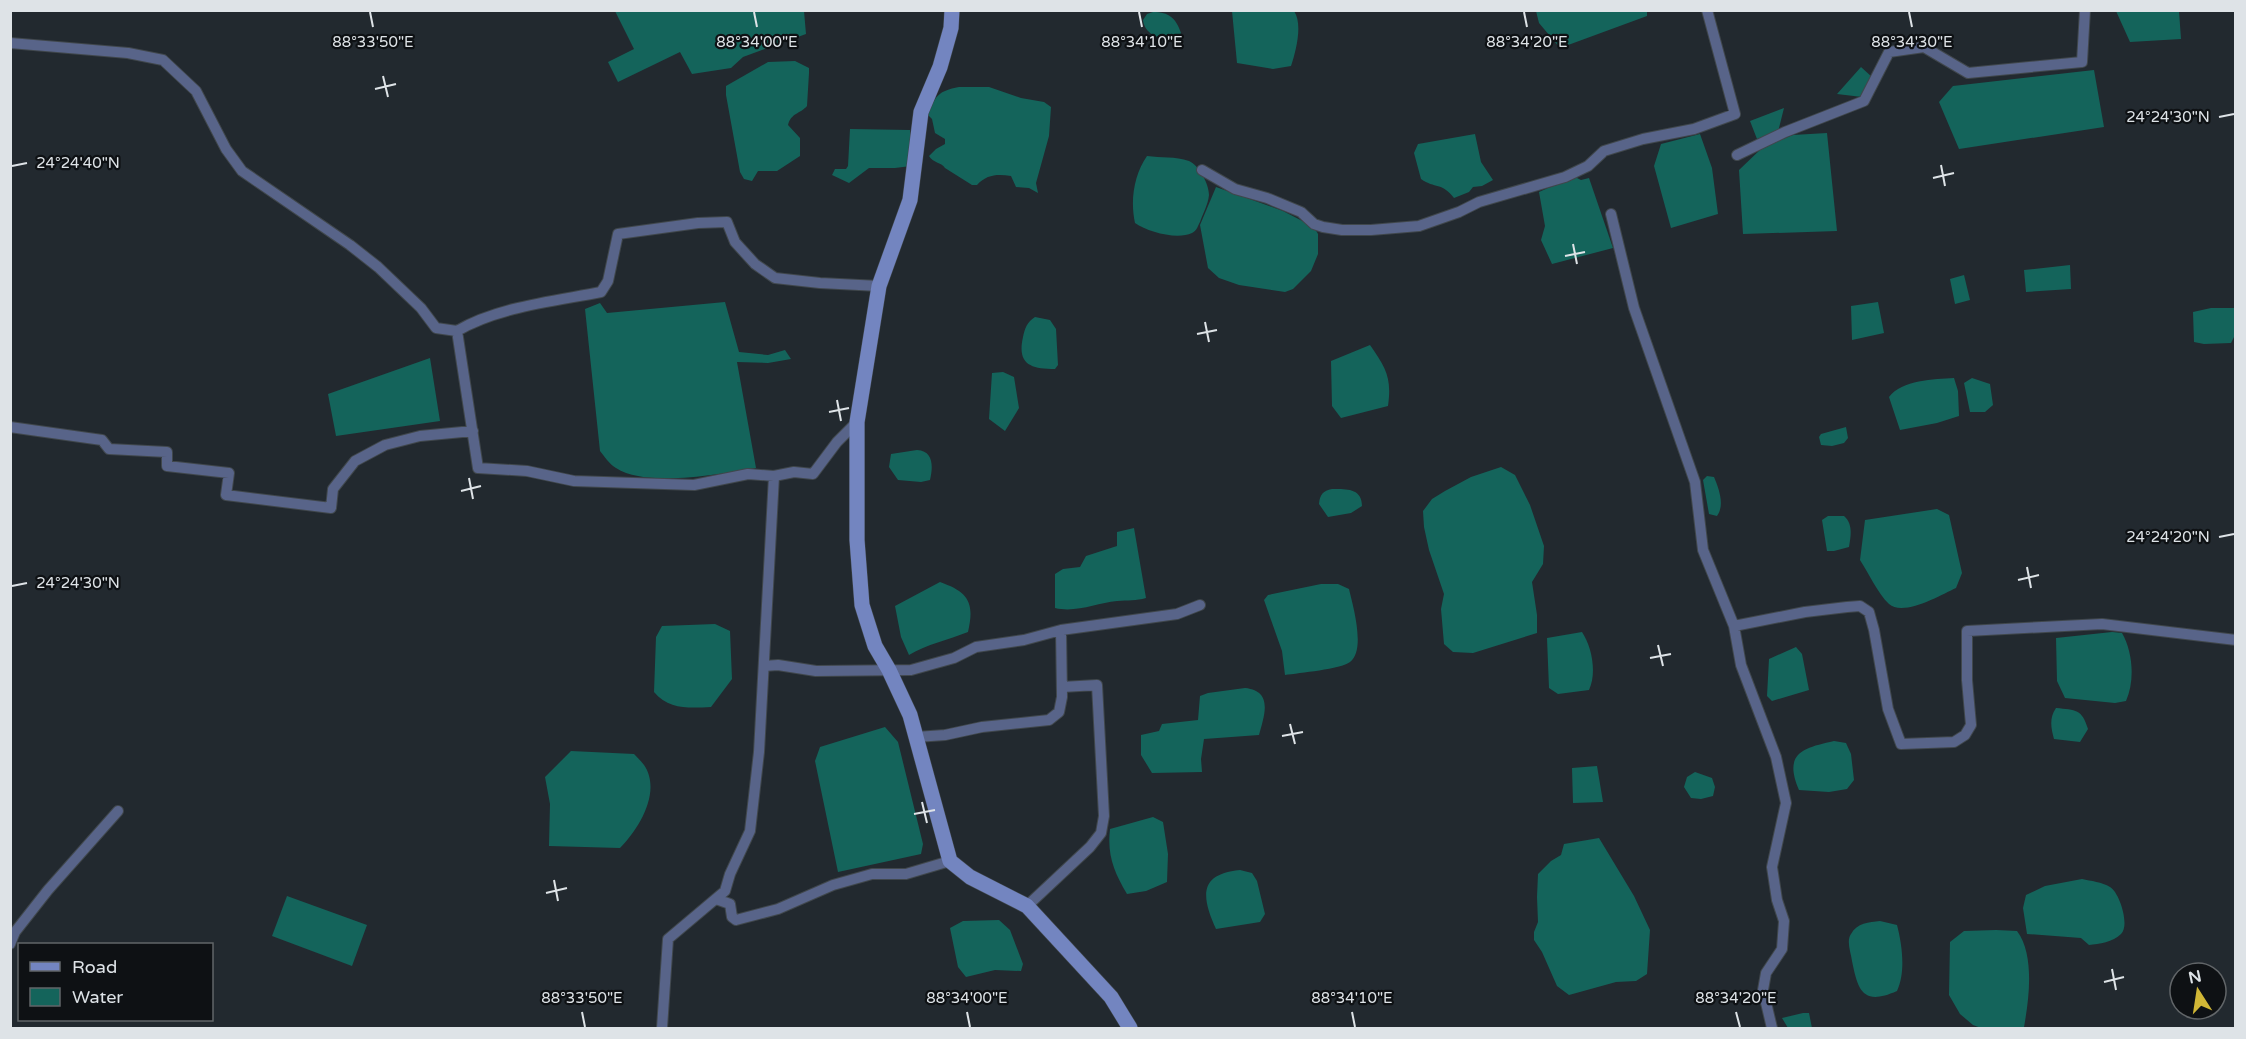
<svg xmlns="http://www.w3.org/2000/svg" width="2246" height="1039" viewBox="0 0 2246 1039" font-family="'Varela Round',sans-serif">
	<rect width="100%" height="100%" fill="#22292f"/>
	<path fill="#14645b" d="M 1647,10 L 1647,16 L 1560,48 L 1539,23 L 1536,11 Z
		M 615,11 L 804,11 L 806,34 L 743,57 L 731,68 L 692,74 L 680,52 L 618,82 L 608,62 L 634,49 Z
		M 1232,11 L 1294,11 C 1303,24 1296,51 1291,66 L 1273,69 L 1237,63 Z
		M 2116,11 L 2179,11 L 2181,39 L 2130,42 Z
		M 1153,12 C 1169,12 1176,18 1181,33 L 1178,38 C 1164,40 1145,37 1143,20 L 1147,14 Z
		M 795,61 L 809,68 L 809,73 L 807,106 C 800,114 791,113 788,125 L 800,138 L 800,156 L 777,171 L 758,171 L 752,181 L 744,179 L 740,172 L 726,95 L 726,86 L 768,62 Z
		M 1861,67 L 1872,77 L 1862,97 L 1837,94 Z
		M 2094,70 L 2104,127 L 1959,149 L 1939,102 L 1953,86 Z
		M 959,87 L 989,87 L 1021,98 L 1044,102 L 1051,107 L 1049,136 L 1036,183 L 1038,193 L 1029,188 L 1016,187 L 1011,176 C 998,174 987,174 977,185 L 972,185 L 945,168 C 941,162 933,163 929,156 L 936,149 L 945,144 L 945,139 L 935,133 L 932,119 L 928,115 C 935,96 938,91 959,87 Z
		M 1784,108 L 1778,132 L 1757,139 L 1750,121 Z
		M 850,129 L 910,130 L 911,166 L 895,168 L 869,168 L 849,183 L 832,175 L 835,169 L 846,169 L 848,166 Z
		M 1827,133 L 1837,231 L 1743,234 L 1739,170 L 1763,147 L 1793,135 Z
		M 1475,134 L 1481,162 L 1493,180 L 1482,186 L 1473,187 L 1469,192 L 1454,198 C 1442,182 1435,189 1421,179 L 1414,153 L 1418,144 Z
		M 1700,134 L 1712,168 L 1718,214 L 1671,228 L 1654,166 L 1661,144 Z
		M 1147,156 C 1161,158 1175,156 1189,161 C 1199,165 1209,184 1209,195 C 1208,205 1203,213 1200,222 C 1198,225 1197,231 1192,233 C 1177,240 1148,232 1135,223 C 1130,200 1134,175 1147,156 Z
		M 1575,177 L 1581,180 L 1589,178 L 1613,248 L 1552,264 L 1541,240 L 1545,226 L 1539,192 C 1551,186 1563,184 1575,177 Z
		M 1216,187 L 1283,211 L 1314,227 L 1318,234 L 1318,254 L 1311,271 L 1293,289 L 1285,292 L 1239,285 L 1219,278 L 1208,268 L 1200,225 Z
		M 2070,265 L 2071,289 L 2026,292 L 2024,270 Z
		M 1964,275 L 1970,300 L 1955,304 L 1950,279 Z
		M 725,302 L 739,352 L 768,355 L 785,350 L 791,359 L 768,363 L 737,362 L 756,468 C 720,474 647,488 616,468 C 610,465 604,456 600,451 L 585,309 L 600,303 L 607,313 Z
		M 1878,302 L 1884,333 L 1852,340 L 1851,306 Z
		M 2211,308 L 2235,308 L 2235,335 L 2231,343 L 2204,344 L 2194,342 L 2193,312 Z
		M 1035,317 L 1050,320 L 1056,329 L 1058,365 L 1055,369 C 1030,369 1017,364 1023,337 C 1025,328 1027,322 1035,317 Z
		M 1370,345 C 1386,368 1392,378 1388,406 L 1341,418 L 1332,406 L 1331,361 Z
		M 430,358 L 440,421 L 336,436 L 328,394 Z
		M 1003,372 L 1014,377 L 1019,408 L 1005,431 L 989,419 L 992,373 Z
		M 1954,378 L 1958,391 L 1959,416 L 1937,423 L 1900,430 L 1889,397 C 1902,380 1934,379 1954,378 Z
		M 1972,378 L 1990,384 L 1993,405 L 1985,412 L 1970,412 L 1964,383 Z
		M 1846,427 L 1848,438 L 1844,443 L 1832,446 L 1821,445 L 1819,437 L 1821,434 Z
		M 917,450 C 934,451 933,467 930,480 L 921,482 L 898,480 L 889,467 L 891,454 Z
		M 1501,467 L 1515,475 L 1530,505 L 1544,546 L 1543,564 L 1532,582 L 1537,615 L 1537,633 L 1473,653 L 1453,652 L 1444,644 L 1441,609 L 1444,594 L 1429,550 L 1424,527 L 1423,511 L 1432,499 L 1445,491 L 1471,477 Z
		M 1707,476 L 1714,477 C 1719,489 1725,505 1717,516 L 1709,514 L 1703,480 Z
		M 1332,489 C 1346,489 1362,488 1362,506 L 1351,513 L 1328,517 L 1319,504 C 1320,494 1323,491 1332,489 Z
		M 1937,509 L 1949,515 L 1962,573 L 1956,588 C 1941,595 1903,617 1889,604 C 1878,594 1868,572 1860,560 L 1865,520 Z
		M 1828,516 L 1844,516 C 1853,524 1851,535 1849,547 L 1834,551 L 1827,551 L 1822,520 Z
		M 1134,528 L 1146,598 C 1136,601 1128,600 1117,601 C 1097,603 1076,613 1055,608 L 1055,574 L 1063,569 L 1080,567 L 1086,556 L 1117,546 L 1117,532 Z
		M 940,582 C 968,592 975,602 968,632 C 948,640 927,644 909,655 L 901,637 L 895,606 Z
		M 1321,584 L 1338,584 L 1349,589 C 1353,606 1366,650 1350,662 C 1341,669 1299,673 1285,675 L 1282,651 L 1264,600 L 1268,595 Z
		M 715,624 L 730,631 L 732,679 L 711,707 C 690,708 669,710 654,692 L 656,637 L 662,626 Z
		M 1582,632 C 1592,647 1597,673 1589,690 L 1558,694 L 1549,688 L 1547,638 Z
		M 2112,632 L 2122,633 C 2133,652 2135,681 2126,701 L 2115,703 L 2065,698 L 2057,681 L 2056,638 Z
		M 1796,647 L 1802,654 L 1809,690 L 1772,701 L 1767,696 L 1769,659 Z
		M 1245,688 C 1274,691 1264,716 1259,735 L 1204,739 L 1201,759 L 1202,772 L 1152,773 L 1141,755 L 1141,735 L 1159,731 L 1162,724 L 1198,720 L 1200,696 L 1208,693 Z
		M 2056,708 C 2076,710 2082,709 2088,729 L 2080,742 L 2054,739 C 2051,728 2049,718 2056,708 Z
		M 885,727 L 898,742 L 923,844 L 921,854 L 838,872 L 815,761 L 820,747 Z
		M 1834,741 L 1846,743 L 1851,754 L 1854,780 L 1847,789 L 1829,792 L 1799,790 C 1783,753 1803,748 1834,741 Z
		M 571,751 L 634,754 C 637,757 641,761 644,765 C 662,791 639,829 620,848 L 549,846 L 550,804 L 545,777 Z
		M 1597,766 L 1603,802 L 1573,803 L 1572,768 Z
		M 1695,772 L 1712,778 L 1715,787 L 1713,796 L 1701,799 L 1691,798 L 1684,787 L 1687,777 Z
		M 1153,817 L 1163,822 L 1168,854 L 1167,882 L 1146,891 L 1127,894 C 1114,872 1107,855 1110,829 Z
		M 1599,838 L 1634,896 L 1650,930 L 1647,974 L 1636,981 L 1616,982 L 1569,995 L 1557,986 L 1542,952 L 1534,940 L 1534,932 L 1538,922 L 1537,897 L 1538,874 L 1551,861 L 1561,855 L 1564,844 Z
		M 1240,870 L 1252,873 L 1257,881 L 1265,914 L 1260,922 L 1216,929 C 1201,896 1199,874 1240,870 Z
		M 2082,879 C 2091,881 2102,882 2110,887 C 2120,893 2130,926 2121,934 C 2113,942 2099,944 2089,945 L 2081,938 L 2027,934 L 2023,908 L 2026,895 L 2045,886 Z
		M 287,896 L 367,925 L 352,966 L 272,936 Z
		M 999,920 L 1010,930 L 1023,964 L 1021,971 L 995,970 L 966,977 L 958,967 L 950,928 L 963,921 Z
		M 1880,921 L 1897,925 C 1902,944 1906,972 1897,991 C 1863,1006 1858,991 1852,961 C 1851,953 1846,941 1851,934 C 1857,923 1869,922 1880,921 Z
		M 1996,930 L 2017,931 C 2035,955 2029,999 2024,1027 L 1981,1028 L 1973,1025 L 1960,1014 L 1949,995 L 1950,942 L 1964,931 Z
		M 1803,1013 L 1809,1013 L 1812,1028 L 1788,1028 L 1782,1018 Z"/>
	<g fill="none" stroke-linecap="round" stroke-linejoin="round">
		<defs>
			<path id="street" d="M 10,43 L 128,53 L 163,60 L 196,91 L 226,149 L 242,171 L 350,245 L 378,267 L 421,308 L 436,328 L 457,331 L 478,468 L 527,471 L 574,481 L 694,485 L 748,474 L 774,476 L 759,752 L 750,831 L 730,874 L 725,891 L 668,939 L 662,1028
				M 1737,155 L 1785,132 L 1864,101 L 1889,52 L 1924,47 L 1968,73 L 2082,62 L 2085,10
				M 1202,170 L 1235,189 L 1267,198 L 1301,212 L 1314,224 L 1323,227 L 1342,230 L 1371,230 L 1419,226 L 1459,212 L 1479,202 L 1565,177 L 1588,166 L 1604,151 L 1643,139 L 1694,129 L 1735,114 L 1707,10
				M 1611,214 L 1634,308 L 1695,482 L 1703,550 L 1734,626
				M 457,331 C 497,307 555,301 601,292 L 608,281 L 618,234 L 698,223 L 727,222 L 735,242 L 755,264 L 775,278 L 820,283 L 879,286
				M 10,427 L 102,440 L 109,449 L 167,452 L 167,466 L 229,473 L 226,495 L 331,508 L 333,489 L 355,461 L 385,445 L 420,436 L 473,431
				M 774,476 L 794,472 L 813,474 L 837,442 L 857,422
				M 764,666 L 778,665 L 816,671 L 911,670 L 954,658 L 976,647 L 1024,640 L 1061,630 L 1177,614 L 1200,605
				M 916,737 L 945,735 L 982,727 L 1049,720 L 1059,712 L 1062,697 L 1061,630
				M 716,899 L 730,904 L 732,917 L 736,920 L 778,909 L 833,885 L 872,874 L 906,874 L 950,861
				M 1027,906 L 1090,847 L 1101,833 L 1104,816 L 1097,685 L 1062,687
				M 10,944 L 15,932 L 48,890 L 118,811
				M 1772,1028 L 1763,990 L 1766,973 L 1782,949 L 1784,921 L 1777,900 L 1772,867 L 1786,803 L 1776,757 L 1741,665 L 1734,626 L 1805,612 L 1847,607 L 1860,606 L 1869,612 L 1874,630 L 1888,709 L 1901,744 L 1954,742 L 1965,735 L 1971,725 L 1967,680 L 1967,631 L 2102,624 L 2236,640"/>
			<path id="secondary" d="M 952,10 L 951,28 L 940,67 L 921,112 L 910,200 L 879,286 L 857,422 L 857,540 L 862,605 L 875,646 L 889,670 L 910,715 L 950,861 L 970,877 L 1027,906 L 1111,997 L 1130,1028"/>
		</defs>
		<use href="#street" stroke="#40474c" stroke-width="12"/>
		<use href="#secondary" stroke="#40474c" stroke-width="16"/>
		<use href="#street" stroke="#586489" stroke-width="10"/>
		<use href="#secondary" stroke="#7385c0" stroke-width="15"/>
	</g>
	<path fill="none" stroke="#dee3e7" stroke-width="2" d="M 370,12 L 373,27M 754,12 L 757,27M 1139,12 L 1142,27M 1524,12 L 1527,27M 1909,12 L 1912,27M 383,76 L 388,97M 375,89 L 396,84M 2219,117 L 2234,114M 1941,165 L 1945,186M 12,166 L 27,163M 1933,178 L 1954,173M 1573,244 L 1577,264M 1565,256 L 1585,252M 1205,322 L 1209,342M 1197,334 L 1217,330M 837,400 L 841,421M 829,412 L 849,408M 469,478 L 473,499M 461,491 L 481,486M 2219,537 L 2234,534M 2027,567 L 2031,588M 2018,580 L 2039,575M 12,586 L 27,583M 1658,645 L 1663,666M 1650,658 L 1671,654M 1290,724 L 1295,744M 1282,736 L 1303,732M 922,802 L 927,823M 914,814 L 935,810M 554,880 L 558,901M 546,893 L 567,888M 2112,969 L 2116,990M 2104,982 L 2124,977M 582,1012 L 585,1027M 967,1012 L 970,1027M 1352,1012 L 1355,1027M 1736,1012 L 1740,1027"/>
	<g font-size="15" text-anchor="middle" fill="#dee3e7" stroke="#0e1114" stroke-width="4.5" stroke-linejoin="round" paint-order="stroke">
		<text x="373" y="47">88°33'50"E</text>
		<text x="757" y="47">88°34'00"E</text>
		<text x="1142" y="47">88°34'10"E</text>
		<text x="1527" y="47">88°34'20"E</text>
		<text x="1912" y="47">88°34'30"E</text>
		<text x="2168" y="122">24°24'30"N</text>
		<text x="78" y="168">24°24'40"N</text>
		<text x="2168" y="542">24°24'20"N</text>
		<text x="78" y="588">24°24'30"N</text>
		<text x="582" y="1003">88°33'50"E</text>
		<text x="967" y="1003">88°34'00"E</text>
		<text x="1352" y="1003">88°34'10"E</text>
		<text x="1736" y="1003">88°34'20"E</text>
	</g>
	<rect width="2246" height="1039" fill="none" stroke="#dee3e7" stroke-width="24"/>
	<rect x="18" y="943" width="195" height="78" fill="#0e1114" stroke="#616568" stroke-width="1.5"/>
	<rect x="30" y="962" width="30" height="9" fill="#7385c0" stroke="#616568" stroke-width="1.5"/>
	<text x="72" y="973" font-size="18" fill="#dee3e7">Road</text>
	<rect x="30" y="988" width="30" height="18" fill="#14645b" stroke="#616568" stroke-width="1.5"/>
	<text x="72" y="1003" font-size="18" fill="#dee3e7">Water</text>
	<g transform="translate(2198 991) rotate(348)"><circle r="28" fill="#0e1114" stroke="#616568" stroke-width="1.5"/>
	<path d="M0-4.5L10 22L0 15L-10 22Z" fill="#d1b736"/>
	<text y="-9" font-size="16" font-weight="bold" text-anchor="middle" fill="#dee3e7">N</text>
	</g>
</svg>
